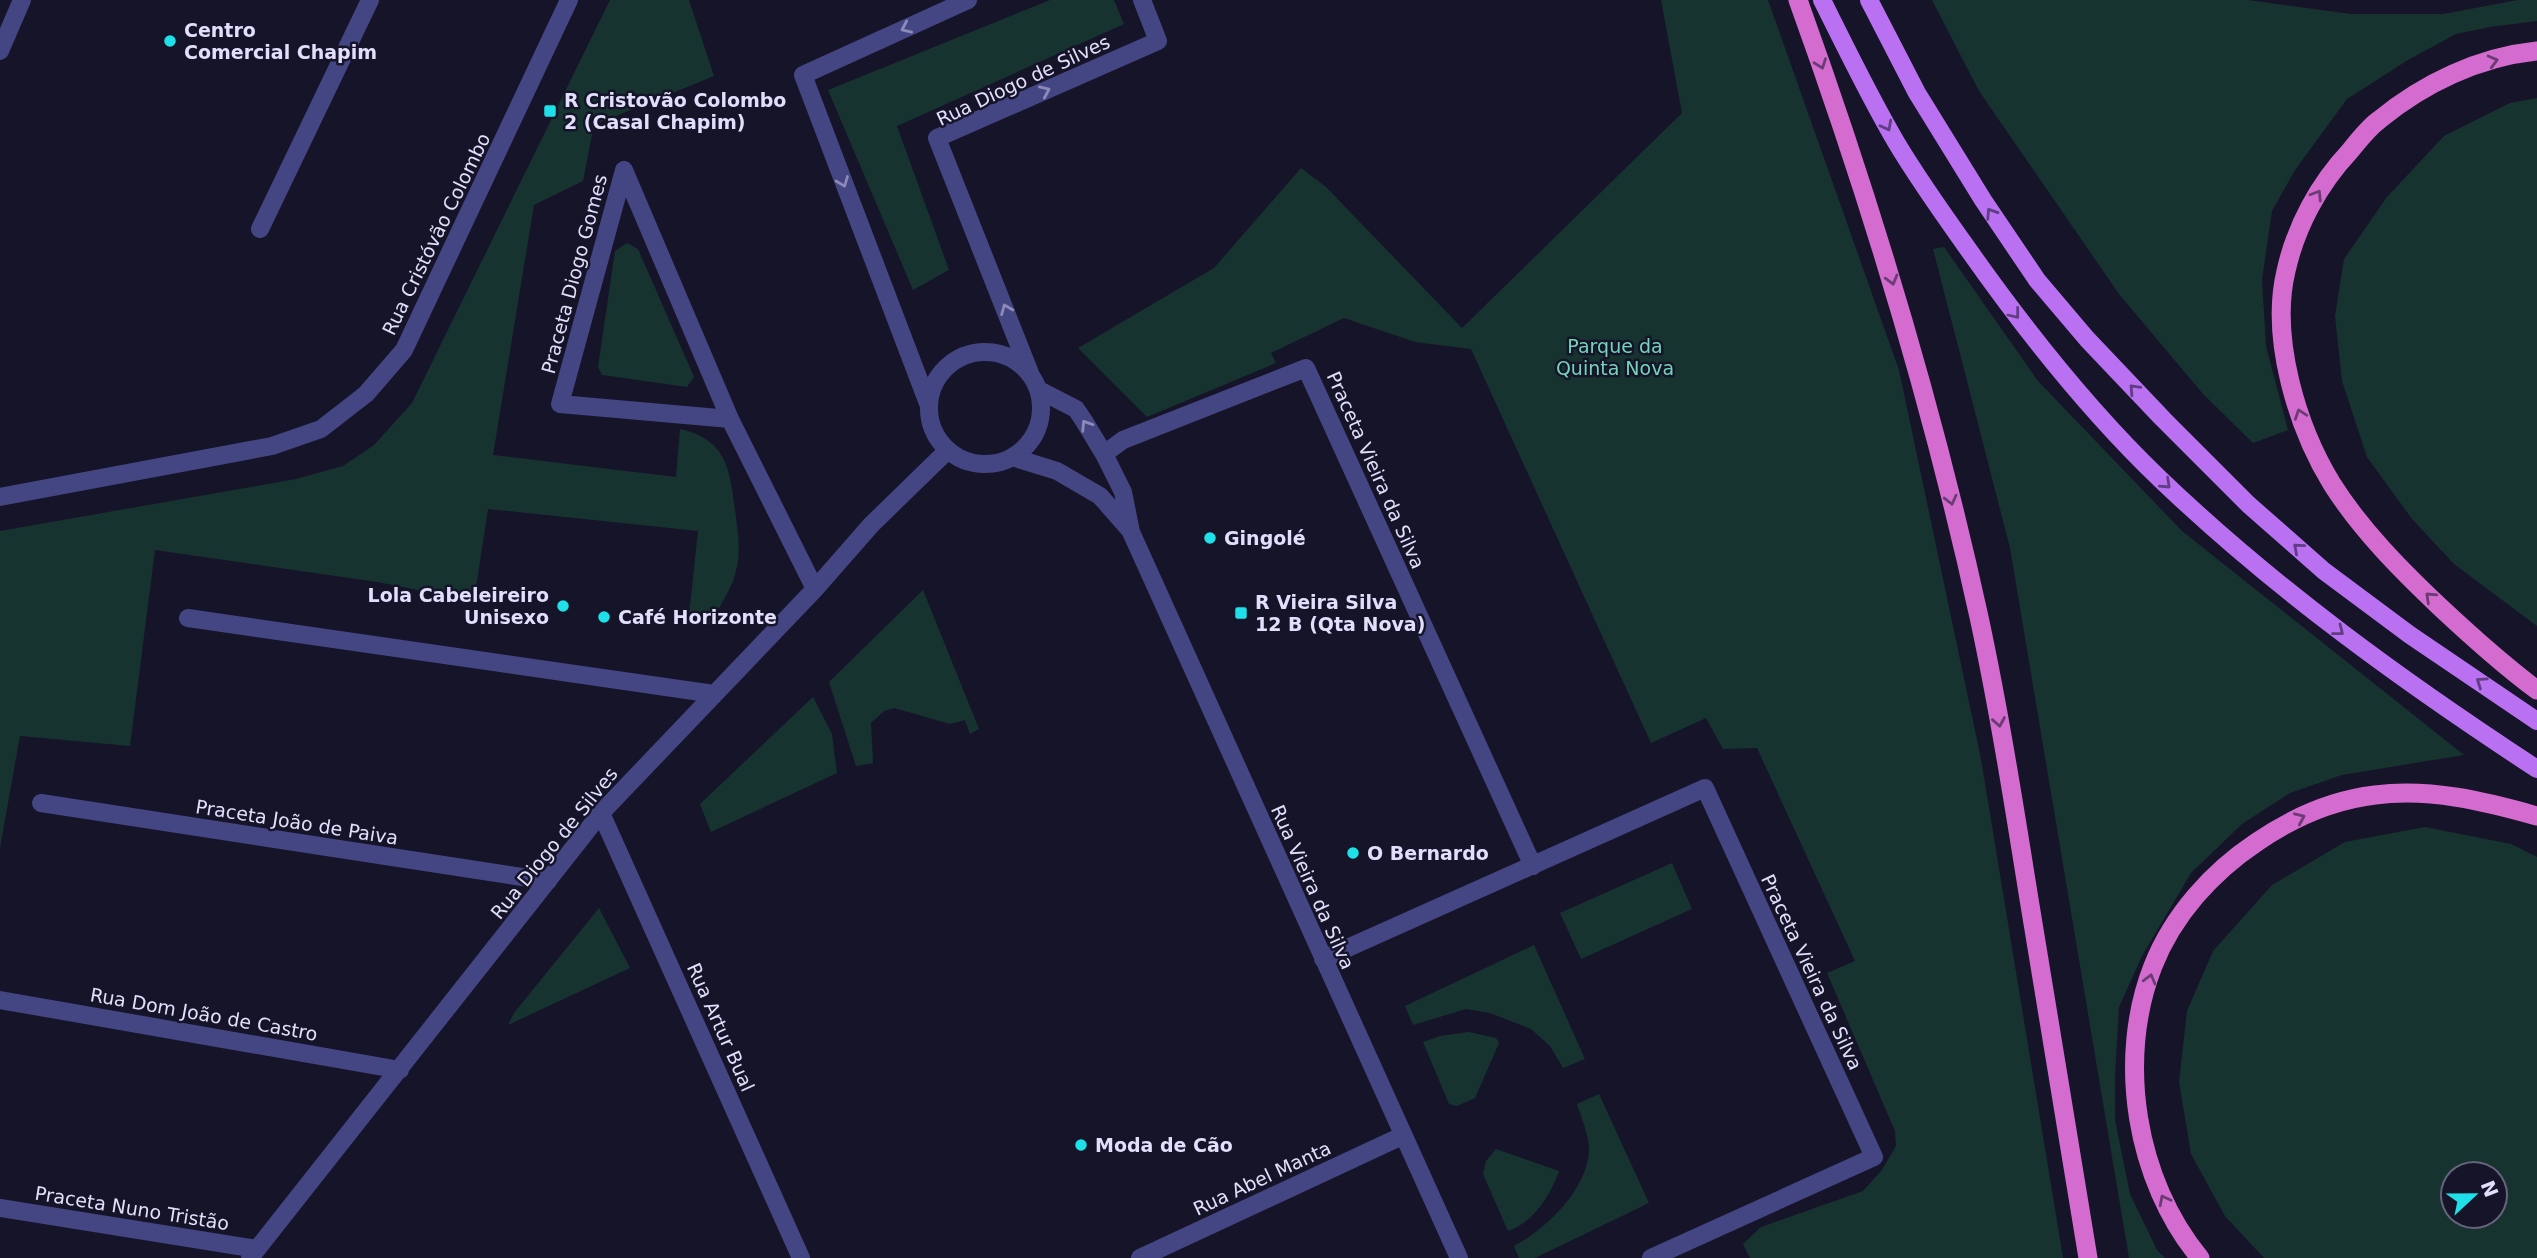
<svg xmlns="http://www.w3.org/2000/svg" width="2537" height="1258" viewBox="0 0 2537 1258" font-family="'DejaVu Sans',sans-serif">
	<rect width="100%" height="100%" fill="#161429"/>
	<path fill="#173330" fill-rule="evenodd" d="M 610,0 L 689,0 L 714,76 L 594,125 L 583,181 L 534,205 L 493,455 L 676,477 L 680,429 C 730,440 730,474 736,517 C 738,534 741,553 736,571 C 732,589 718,608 710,625 L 688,624 L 698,531 L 488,509 L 474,601 L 377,582 L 155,550 L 130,746 L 20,736 L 0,848 L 0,531 L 296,479 L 343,466 L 374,445 L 412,403 Z
		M 1050,0 L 1114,0 L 1124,24 L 897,126 L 949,270 L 913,290 L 828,90 Z
		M 1661,0 L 1768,0 L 1899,370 L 1981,759 L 2063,1258 L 1750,1258 L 1743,1244 L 1761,1227 L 1863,1191 L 1882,1170 L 1896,1146 L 1895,1131 L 1827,973 L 1855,961 L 1757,748 L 1723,749 L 1706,718 L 1651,743 L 1471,349 L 1415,342 L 1344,318 L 1271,353 L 1276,363 L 1147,417 L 1078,348 L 1214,268 L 1301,168 L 1326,187 L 1462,328 L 1682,113 Z
		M 1932,0 L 2248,0 L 2351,14 L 2443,14 L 2518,0 L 2537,0 L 2537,21 L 2490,27 L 2456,34 L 2408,60 L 2347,99 L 2295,170 L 2272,211 L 2262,280 L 2266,346 L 2288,430 L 2253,443 L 2203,394 L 2119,294 L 1979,91 Z
		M 2537,98 L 2537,626 L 2454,564 L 2412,519 L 2367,457 L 2342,381 L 2335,316 L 2344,259 L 2387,197 L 2444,136 L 2510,103 Z
		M 627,243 L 638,249 L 694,377 L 687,387 L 602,375 L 598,367 L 615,251 Z
		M 1944,247 L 2038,381 L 2182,531 L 2464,755 L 2342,775 L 2290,793 L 2242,824 L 2191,873 L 2142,956 L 2119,1007 L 2115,1075 L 2115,1120 L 2130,1194 L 2157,1250 L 2165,1258 L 2129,1258 L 2010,548 L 1933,249 Z
		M 923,590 L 979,729 L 970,734 L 965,720 L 950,724 L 894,708 L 884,711 L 871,723 L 873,763 L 856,766 L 829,682 Z
		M 813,697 L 832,734 L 837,773 L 711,832 L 700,804 Z
		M 2425,827 L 2511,844 L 2537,857 L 2537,1258 L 2264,1258 L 2225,1216 L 2191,1154 L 2179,1082 L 2187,1011 L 2213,951 L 2272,885 L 2345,842 ZM 2453,1174 L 2495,1174 L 2495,1216 L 2453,1216 Z
		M 1672,863 L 1692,909 L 1581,959 L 1560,913 Z
		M 599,908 L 630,968 L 508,1025 L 514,1013 Z
		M 1534,945 L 1585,1059 L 1563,1068 L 1550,1046 L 1531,1029 L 1490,1013 L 1466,1009 L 1413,1025 L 1405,1006 Z
		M 1469,1032 L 1496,1038 L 1499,1043 L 1475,1098 L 1457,1106 L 1449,1104 L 1423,1042 L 1440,1036 Z
		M 1599,1094 L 1649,1203 L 1535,1258 L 1519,1258 L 1514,1246 C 1546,1229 1587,1190 1589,1151 C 1589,1135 1582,1119 1577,1104 Z
		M 1496,1149 L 1559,1171 C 1550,1196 1534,1222 1508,1231 L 1483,1174 L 1486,1161 Z"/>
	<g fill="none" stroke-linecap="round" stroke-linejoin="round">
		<path stroke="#444583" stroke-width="18" d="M 0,51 L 22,0
			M 624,170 L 730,419 L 815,589
			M 624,170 L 560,404 L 730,419
			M 260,229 L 370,0
			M929 408a56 56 0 1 1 112 0a56 56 0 1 1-112 0Z
			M 1030,373 L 937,138 L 1158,41 L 1142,0
			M 1039,390 L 1076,409 L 1084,421 L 1104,454 L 1123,492 L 1131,532 L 1459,1258
			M 929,406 L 803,75 L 968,0
			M 1104,454 L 1123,440 L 1306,368 L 1533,866
			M 1012,457 L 1057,471 L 1100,496 L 1129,529
			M 0,497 L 272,446 L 321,429 L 366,394 L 404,350 L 569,0
			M 188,618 L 714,694
			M 41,803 L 548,881
			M 601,813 L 801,1258
			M 1323,959 L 1705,788 L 1874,1157 L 1651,1258
			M 0,1000 L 400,1070
			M 0,1208 L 257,1249
			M 250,1258 L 601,813 L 815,589 L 871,525 L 948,450
			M 1140,1258 L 1402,1136"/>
		<path stroke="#ba71f1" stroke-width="18" d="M 1822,0 C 1846,48 1869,96 1896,142 C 1918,179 1943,214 1968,249 C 2025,330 2088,410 2160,479 C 2275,589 2404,682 2537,769
			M 1869,0 L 1917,93 L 1983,200 L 2037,280 L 2087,339 L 2163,419 L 2249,505 L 2324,571 L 2410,635 L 2537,721"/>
		<path stroke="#d46cd0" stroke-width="19" d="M 1798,0 C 1871,202 1933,407 1979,617 C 1999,710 2014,805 2029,899 C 2049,1018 2068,1138 2088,1258
			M 2537,51 C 2479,57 2424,83 2379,120 C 2368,128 2359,140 2350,151 C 2319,184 2296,226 2286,271 C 2270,338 2297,427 2332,484 C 2361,530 2401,570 2440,607 C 2471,636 2503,665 2537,690
			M 2200,1258 C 2136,1181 2116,1060 2153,966 C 2173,915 2212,872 2257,842 C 2292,818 2333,800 2375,795 C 2430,788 2484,801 2537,816"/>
	</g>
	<defs><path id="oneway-chevron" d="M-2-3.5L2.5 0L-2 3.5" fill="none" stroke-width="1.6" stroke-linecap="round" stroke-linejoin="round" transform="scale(1.75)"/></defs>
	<g stroke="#8b8ab9">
		<use href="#oneway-chevron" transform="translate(906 28) rotate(156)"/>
		<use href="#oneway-chevron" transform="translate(1045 91) rotate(-24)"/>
		<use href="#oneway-chevron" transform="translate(843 182) rotate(69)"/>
		<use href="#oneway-chevron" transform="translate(1006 309) rotate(-112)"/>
		<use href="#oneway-chevron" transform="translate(1086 425) rotate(-123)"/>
	</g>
	<g stroke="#6b3c74">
		<use href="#oneway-chevron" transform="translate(2493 61) rotate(-15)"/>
		<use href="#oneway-chevron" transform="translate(1821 64) rotate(70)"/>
		<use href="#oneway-chevron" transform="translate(2317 195) rotate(-58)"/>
		<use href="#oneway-chevron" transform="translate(1892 280) rotate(75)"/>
		<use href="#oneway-chevron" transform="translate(2300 414) rotate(-109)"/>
		<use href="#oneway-chevron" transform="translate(1951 500) rotate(76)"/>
		<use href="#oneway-chevron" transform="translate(2430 597) rotate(-137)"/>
		<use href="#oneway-chevron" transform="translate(1999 722) rotate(80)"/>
		<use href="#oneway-chevron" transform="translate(2300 818) rotate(-24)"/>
		<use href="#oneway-chevron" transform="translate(2150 979) rotate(-75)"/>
		<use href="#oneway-chevron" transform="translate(2164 1200) rotate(-117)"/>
	</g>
	<g stroke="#603e83">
		<use href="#oneway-chevron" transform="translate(1887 126) rotate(62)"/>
		<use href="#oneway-chevron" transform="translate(1991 213) rotate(-123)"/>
		<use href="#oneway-chevron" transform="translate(2015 314) rotate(52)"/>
		<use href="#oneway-chevron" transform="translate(2134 389) rotate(-133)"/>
		<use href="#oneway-chevron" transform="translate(2166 484) rotate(43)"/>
		<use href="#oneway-chevron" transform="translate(2298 548) rotate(-139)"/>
		<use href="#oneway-chevron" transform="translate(2339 631) rotate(38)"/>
		<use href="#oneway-chevron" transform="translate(2481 682) rotate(-146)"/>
	</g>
	<g fill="#1fdfe8" stroke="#161429" stroke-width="2.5">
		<circle cx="170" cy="41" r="7"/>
		<rect x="543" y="104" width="14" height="14" rx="3.5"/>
		<circle cx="1210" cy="538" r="7"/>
		<circle cx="563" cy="606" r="7"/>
		<rect x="1234" y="606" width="14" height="14" rx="3.5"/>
		<circle cx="604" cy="617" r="7"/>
		<circle cx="1353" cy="853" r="7"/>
		<circle cx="1081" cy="1145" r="7"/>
	</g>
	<g text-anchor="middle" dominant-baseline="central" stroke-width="5" stroke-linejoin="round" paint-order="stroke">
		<g font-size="19" font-weight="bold" fill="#e1dffc" stroke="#161429" text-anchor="start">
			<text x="184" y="30">Centro<tspan x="184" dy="22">Comercial Chapim</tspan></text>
			<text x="564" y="100">R Cristovão Colombo<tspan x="564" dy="22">2 (Casal Chapim)</tspan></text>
			<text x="1224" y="538">Gingolé</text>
			<text x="549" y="595" text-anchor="end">Lola Cabeleireiro<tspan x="549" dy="22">Unisexo</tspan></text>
			<text x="1255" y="602">R Vieira Silva<tspan x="1255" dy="22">12 B (Qta Nova)</tspan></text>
			<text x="618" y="617">Café Horizonte</text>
			<text x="1367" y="853">O Bernardo</text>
			<text x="1095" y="1145">Moda de Cão</text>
		</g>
		<g font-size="19" fill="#e1dffc" stroke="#161429">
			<text transform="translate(1023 80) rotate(-25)">Rua Diogo de Silves</text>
			<text transform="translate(436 234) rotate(-64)">Rua Cristóvão Colombo</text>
			<text transform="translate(574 274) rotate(-75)">Praceta Diogo Gomes</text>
			<text transform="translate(1376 470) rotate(66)">Praceta Vieira da Silva</text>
			<text transform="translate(297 822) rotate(9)">Praceta João de Paiva</text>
			<text transform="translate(554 843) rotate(-51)">Rua Diogo de Silves</text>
			<text transform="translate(1313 887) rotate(66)">Rua Vieira da Silva</text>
			<text transform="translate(1812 972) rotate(65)">Praceta Vieira da Silva</text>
			<text transform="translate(204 1014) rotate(10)">Rua Dom João de Castro</text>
			<text transform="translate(721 1027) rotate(66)">Rua Artur Bual</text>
			<text transform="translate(1262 1178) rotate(-25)">Rua Abel Manta</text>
			<text transform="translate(132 1208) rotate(9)">Praceta Nuno Tristão</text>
		</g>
		<g font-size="19" fill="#71d6b7" stroke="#161429">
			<text x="1615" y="346">Parque da<tspan x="1615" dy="22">Quinta Nova</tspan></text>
		</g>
	</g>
	<g transform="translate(2474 1195) rotate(68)"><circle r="33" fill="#161429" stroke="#67657d" stroke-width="2"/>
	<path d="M0-5L12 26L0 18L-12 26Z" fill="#1fdfe8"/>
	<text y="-10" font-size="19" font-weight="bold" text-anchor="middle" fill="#e1dffc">N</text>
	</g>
</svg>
